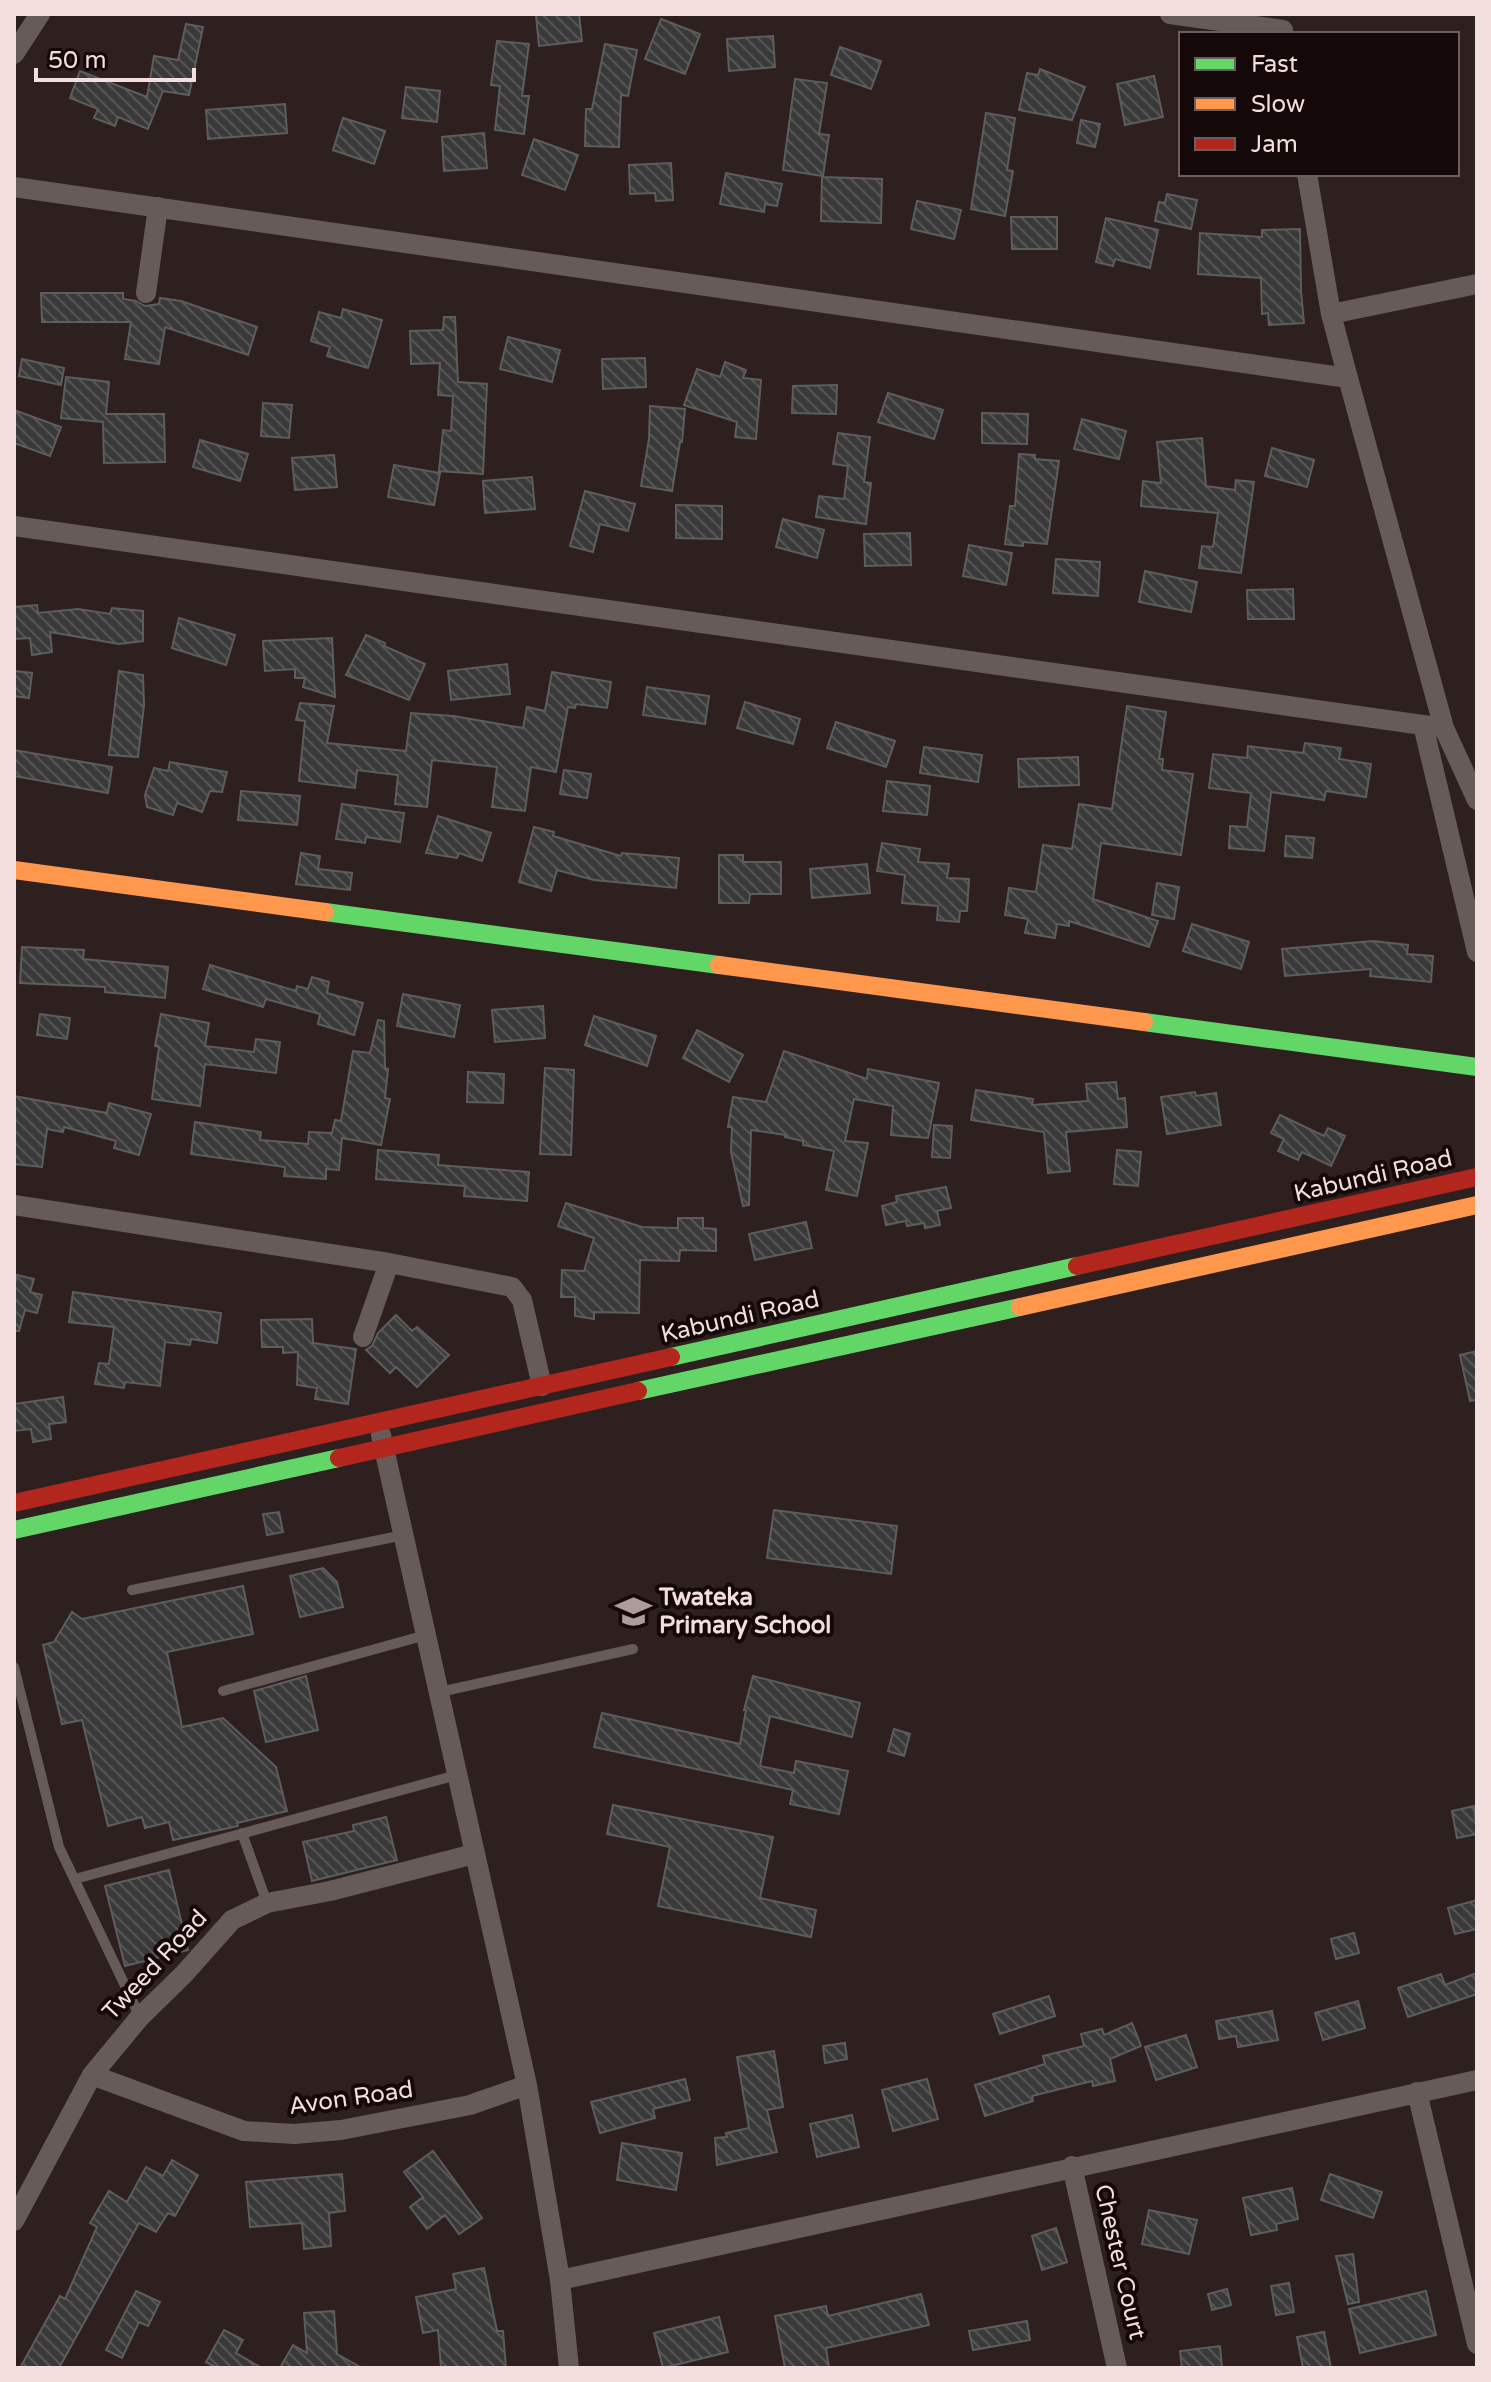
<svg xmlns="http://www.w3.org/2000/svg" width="1491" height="2382" viewBox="0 0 1491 2382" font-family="'Varela Round',sans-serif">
	<defs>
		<pattern id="building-back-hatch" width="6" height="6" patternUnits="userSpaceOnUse" patternTransform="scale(2)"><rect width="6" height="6" fill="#3a393a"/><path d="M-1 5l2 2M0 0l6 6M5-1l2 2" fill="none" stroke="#575556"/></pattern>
	</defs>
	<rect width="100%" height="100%" fill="#2e201f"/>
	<path fill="url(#building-back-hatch)" stroke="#5c5d5e" stroke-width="2" d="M 579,14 L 582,41 L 539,46 L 536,15 Z
		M 661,19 L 700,34 L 685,74 L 645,59 Z
		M 186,24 L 203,27 L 189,95 L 163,91 L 148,129 L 118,117 L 115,126 L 94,118 L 98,109 L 70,98 L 80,71 L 147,97 L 154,56 L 178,60 Z
		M 773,36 L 775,67 L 729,71 L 727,39 Z
		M 497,41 L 529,44 L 522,96 L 529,96 L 524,134 L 495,130 L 500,86 L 491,85 Z
		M 605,44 L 637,50 L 628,96 L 621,95 L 619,147 L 585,146 L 586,109 L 592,109 Z
		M 840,47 L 881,61 L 871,89 L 831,75 Z
		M 1040,69 L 1085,87 L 1072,120 L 1019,110 L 1027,73 L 1038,75 Z
		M 1154,76 L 1163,117 L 1125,125 L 1117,84 Z
		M 795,79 L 827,83 L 819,134 L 829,135 L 823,176 L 783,170 Z
		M 406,87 L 440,91 L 437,122 L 402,118 Z
		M 285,104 L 287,133 L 208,139 L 206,110 Z
		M 986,113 L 1015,118 L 1007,170 L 1013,171 L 1005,216 L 971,209 Z
		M 343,118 L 385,131 L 374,164 L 333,150 Z
		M 1081,120 L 1100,124 L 1095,147 L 1077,143 Z
		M 484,133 L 487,168 L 444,171 L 442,137 Z
		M 534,139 L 578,155 L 565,190 L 522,175 Z
		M 671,163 L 673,200 L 656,201 L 655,193 L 630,194 L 629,165 Z
		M 726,173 L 782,184 L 777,206 L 765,204 L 764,212 L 720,204 Z
		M 822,177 L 882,179 L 881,223 L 821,221 Z
		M 1167,194 L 1197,200 L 1191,229 L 1155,221 L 1159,202 L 1165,203 Z
		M 917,201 L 961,210 L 954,239 L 911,229 Z
		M 1011,217 L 1057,217 L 1057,249 L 1012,249 Z
		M 1106,218 L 1158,230 L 1150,268 L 1115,259 L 1113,266 L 1096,262 Z
		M 1300,229 L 1301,291 L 1304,323 L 1269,325 L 1268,313 L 1262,314 L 1261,278 L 1198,274 L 1200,233 L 1262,237 L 1262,230 Z
		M 41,293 L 123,293 L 123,299 L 136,301 L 145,306 L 159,304 L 160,298 L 181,301 L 257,327 L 248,355 L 165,327 L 159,364 L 125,359 L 131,322 L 42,322 Z
		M 343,309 L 382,320 L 368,368 L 327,356 L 330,347 L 311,341 L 319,312 L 341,318 Z
		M 444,317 L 455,317 L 458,382 L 487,384 L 483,474 L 439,471 L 443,430 L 451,431 L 453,396 L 438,395 L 440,363 L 411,364 L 410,331 L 443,330 Z
		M 508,337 L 560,350 L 552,382 L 500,369 Z
		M 645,358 L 646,387 L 603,389 L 602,359 Z
		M 22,359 L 64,368 L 61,385 L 19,376 Z
		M 725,362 L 746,370 L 743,378 L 761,380 L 756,439 L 735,437 L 737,422 L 684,405 L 697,369 L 720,377 Z
		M 66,377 L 109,382 L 106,414 L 164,414 L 165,462 L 104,463 L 103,422 L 61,418 Z
		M 837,385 L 836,414 L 792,413 L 793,386 Z
		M 888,393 L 943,410 L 934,439 L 878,422 Z
		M 263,403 L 292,405 L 289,438 L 261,436 Z
		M 650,406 L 685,409 L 682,442 L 680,442 L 672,491 L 641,486 L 649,439 Z
		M 14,410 L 61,427 L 50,456 L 14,443 Z
		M 982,413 L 1028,414 L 1027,444 L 982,443 Z
		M 1082,419 L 1126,431 L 1119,459 L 1074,449 Z
		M 838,433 L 870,437 L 864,482 L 871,483 L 866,524 L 816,517 L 819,496 L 844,499 L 848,466 L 833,464 Z
		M 1202,438 L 1206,486 L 1235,490 L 1236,480 L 1254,482 L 1241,573 L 1199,568 L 1202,546 L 1213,547 L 1218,513 L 1141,506 L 1143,481 L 1161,483 L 1157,442 Z
		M 200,440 L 248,454 L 240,481 L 193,467 Z
		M 1272,448 L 1314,460 L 1307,487 L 1265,476 Z
		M 1019,454 L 1035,455 L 1035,459 L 1059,461 L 1047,544 L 1023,542 L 1023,546 L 1005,544 L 1010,506 L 1015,506 Z
		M 334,455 L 337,487 L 295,490 L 292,458 Z
		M 394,465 L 440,473 L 434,505 L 388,497 Z
		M 532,477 L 535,509 L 485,513 L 483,481 Z
		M 585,491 L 635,504 L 628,531 L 600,524 L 593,552 L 570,546 Z
		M 676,505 L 722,506 L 722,539 L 676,538 Z
		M 783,519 L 824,530 L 817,558 L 776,547 Z
		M 910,533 L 911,565 L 865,566 L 864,534 Z
		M 969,545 L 1012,553 L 1006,585 L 963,576 Z
		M 1056,559 L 1100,562 L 1098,596 L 1053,593 Z
		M 1145,571 L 1197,582 L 1191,612 L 1139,602 Z
		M 1293,589 L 1294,619 L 1248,619 L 1247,590 Z
		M 37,605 L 38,613 L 78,609 L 110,614 L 112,608 L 143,611 L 143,641 L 119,644 L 50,632 L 52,652 L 32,655 L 30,638 L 14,639 L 14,607 Z
		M 179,618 L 235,635 L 226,665 L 172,648 Z
		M 366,635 L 385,643 L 384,646 L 425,664 L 409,700 L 346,675 Z
		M 332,638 L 335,697 L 303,687 L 305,678 L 295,678 L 295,669 L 265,671 L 263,641 Z
		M 507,664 L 510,694 L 451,700 L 448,671 Z
		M 14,671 L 32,673 L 29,698 L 14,696 Z
		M 119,671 L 143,675 L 144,705 L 138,757 L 109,755 Z
		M 552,672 L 611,682 L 607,708 L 576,704 L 575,708 L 568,707 L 556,772 L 531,767 L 525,811 L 492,807 L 497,767 L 432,760 L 427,807 L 395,804 L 398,775 L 357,770 L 355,788 L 299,781 L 305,721 L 296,720 L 300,703 L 334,706 L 327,743 L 406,751 L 411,713 L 453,716 L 523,728 L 527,707 L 545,711 Z
		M 647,687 L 709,696 L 705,724 L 643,715 Z
		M 745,702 L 800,719 L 793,744 L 737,728 Z
		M 1127,706 L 1166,712 L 1159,759 L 1163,759 L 1162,770 L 1193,774 L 1181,855 L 1101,843 L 1093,899 L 1158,921 L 1149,947 L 1069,921 L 1069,926 L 1057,924 L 1055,938 L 1025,933 L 1028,919 L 1005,915 L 1009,888 L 1036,892 L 1043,845 L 1072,849 L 1079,804 L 1112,809 Z
		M 836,722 L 895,741 L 886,767 L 827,748 Z
		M 1305,743 L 1341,748 L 1339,759 L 1371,764 L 1366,797 L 1326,791 L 1324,800 L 1271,792 L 1264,851 L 1229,848 L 1230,826 L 1247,827 L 1251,793 L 1209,788 L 1213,754 L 1247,758 L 1248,746 L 1303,753 Z
		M 924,747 L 982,755 L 978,782 L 920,773 Z
		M 14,750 L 112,767 L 108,793 L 14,776 Z
		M 1078,757 L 1079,785 L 1019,787 L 1018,759 Z
		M 170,762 L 227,772 L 222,792 L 210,791 L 202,812 L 177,803 L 173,815 L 147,807 L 145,795 L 154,768 L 168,771 Z
		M 564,770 L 591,774 L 587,798 L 560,794 Z
		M 887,781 L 930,786 L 927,815 L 883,811 Z
		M 241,791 L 300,796 L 297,825 L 238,820 Z
		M 342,804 L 404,813 L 400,842 L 366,837 L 365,843 L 336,839 Z
		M 438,816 L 491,833 L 482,861 L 459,853 L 457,858 L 426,853 Z
		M 534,827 L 554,832 L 553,836 L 621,856 L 622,853 L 679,858 L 676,888 L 594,880 L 557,870 L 551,891 L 519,882 Z
		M 1286,836 L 1314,838 L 1312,858 L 1285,856 Z
		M 882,843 L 920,849 L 918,862 L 949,864 L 947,878 L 969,879 L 967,911 L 960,911 L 959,922 L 937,920 L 938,906 L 902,903 L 905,875 L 877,871 Z
		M 301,853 L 320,856 L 318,869 L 352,873 L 350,890 L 296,884 Z
		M 719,855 L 743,855 L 743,862 L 781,862 L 781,894 L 750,894 L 749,903 L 719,903 Z
		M 867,864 L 870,893 L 812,898 L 810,869 Z
		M 1157,883 L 1179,887 L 1174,919 L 1152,915 Z
		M 1192,924 L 1249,942 L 1241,969 L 1183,951 Z
		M 1373,941 L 1408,945 L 1407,954 L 1433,956 L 1431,982 L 1370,976 L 1371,969 L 1285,976 L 1282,949 Z
		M 22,947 L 84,950 L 83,959 L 168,967 L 165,998 L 105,992 L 105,987 L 20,983 Z
		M 210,965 L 296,991 L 297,986 L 308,989 L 312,977 L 329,982 L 327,993 L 363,1003 L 354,1035 L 318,1024 L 320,1014 L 266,999 L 263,1007 L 203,989 Z
		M 403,994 L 460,1005 L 454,1037 L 397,1026 Z
		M 543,1006 L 545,1038 L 495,1042 L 492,1010 Z
		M 40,1014 L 70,1018 L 67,1039 L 37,1035 Z
		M 161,1014 L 209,1023 L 205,1046 L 254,1052 L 256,1039 L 280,1042 L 276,1073 L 205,1064 L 200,1106 L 152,1099 L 159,1047 L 155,1046 Z
		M 594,1016 L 656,1036 L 647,1066 L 585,1045 Z
		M 378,1020 L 384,1021 L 385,1068 L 388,1069 L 385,1098 L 390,1099 L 381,1145 L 342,1138 L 339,1170 L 326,1169 L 326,1179 L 284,1176 L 285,1167 L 191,1154 L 195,1122 L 261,1132 L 260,1140 L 308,1144 L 309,1132 L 332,1133 L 335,1120 L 341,1121 L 353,1051 L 370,1053 Z
		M 697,1030 L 743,1055 L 729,1082 L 683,1058 Z
		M 784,1051 L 867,1079 L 868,1069 L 939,1083 L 928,1138 L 891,1135 L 893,1106 L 854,1099 L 845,1141 L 868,1143 L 857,1196 L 826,1190 L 834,1151 L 803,1145 L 803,1141 L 785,1137 L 786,1135 L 751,1130 L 749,1205 L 743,1206 L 731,1152 L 732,1127 L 728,1127 L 733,1097 L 766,1102 Z
		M 545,1068 L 574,1070 L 571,1155 L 540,1154 Z
		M 468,1072 L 504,1074 L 503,1103 L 467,1102 Z
		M 1116,1082 L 1118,1099 L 1125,1098 L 1127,1127 L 1066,1132 L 1070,1171 L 1048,1173 L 1044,1132 L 971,1120 L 976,1090 L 1033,1099 L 1032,1105 L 1088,1101 L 1086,1084 Z
		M 1195,1092 L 1196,1096 L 1216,1093 L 1221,1125 L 1167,1134 L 1161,1097 Z
		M 14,1096 L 107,1113 L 109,1103 L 151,1114 L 139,1155 L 114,1148 L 116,1141 L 64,1127 L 63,1132 L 47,1129 L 42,1167 L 14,1164 Z
		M 1280,1115 L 1324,1136 L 1328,1128 L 1345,1136 L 1331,1166 L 1302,1152 L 1298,1160 L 1278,1151 L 1284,1139 L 1271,1133 Z
		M 934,1125 L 952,1126 L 950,1158 L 932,1157 Z
		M 378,1150 L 439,1155 L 438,1165 L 529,1172 L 527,1201 L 464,1196 L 465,1186 L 376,1179 Z
		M 1117,1150 L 1141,1152 L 1138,1186 L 1114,1184 Z
		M 946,1187 L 951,1208 L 937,1211 L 940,1225 L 925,1228 L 924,1223 L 907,1226 L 906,1221 L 886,1225 L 882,1206 L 897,1202 L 896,1196 Z
		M 566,1203 L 642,1227 L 678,1228 L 678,1218 L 703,1218 L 703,1228 L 716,1229 L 716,1251 L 680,1250 L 679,1261 L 640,1260 L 639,1313 L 594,1312 L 594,1319 L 575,1316 L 575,1297 L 561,1297 L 562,1270 L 584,1271 L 594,1238 L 558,1226 Z
		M 806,1222 L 812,1248 L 755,1260 L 749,1234 Z
		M 17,1275 L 34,1279 L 30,1292 L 42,1295 L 37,1313 L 25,1310 L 19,1331 L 14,1331 L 14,1287 Z
		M 73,1292 L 221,1313 L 217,1343 L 191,1339 L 190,1345 L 165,1342 L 160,1386 L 125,1382 L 124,1388 L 95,1384 L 99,1363 L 109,1364 L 114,1327 L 69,1322 Z
		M 396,1315 L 412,1331 L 417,1327 L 449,1355 L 417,1387 L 396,1367 L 390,1373 L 366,1350 L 372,1346 L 378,1333 Z
		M 312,1319 L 313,1343 L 356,1349 L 348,1404 L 315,1399 L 317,1388 L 297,1385 L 298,1352 L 283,1353 L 283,1347 L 262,1347 L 261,1320 Z
		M 1477,1351 L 1477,1400 L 1470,1401 L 1460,1355 Z
		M 63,1397 L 66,1422 L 49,1424 L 51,1439 L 33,1442 L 31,1429 L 14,1431 L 14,1404 Z
		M 774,1510 L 897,1526 L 891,1574 L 767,1558 Z
		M 279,1512 L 283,1532 L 267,1535 L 263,1514 Z
		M 323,1568 L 337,1582 L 343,1607 L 300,1617 L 290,1576 Z
		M 243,1586 L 253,1634 L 167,1652 L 182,1727 L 223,1718 L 276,1767 L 287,1811 L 237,1823 L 238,1826 L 173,1840 L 169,1822 L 145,1828 L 142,1817 L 108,1826 L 82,1720 L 62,1724 L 43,1645 L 54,1642 L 72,1612 L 82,1619 Z
		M 306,1676 L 318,1730 L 266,1742 L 254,1691 Z
		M 753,1676 L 860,1703 L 852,1737 L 770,1716 L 760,1766 L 794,1773 L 796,1761 L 848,1771 L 839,1814 L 790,1804 L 793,1790 L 594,1747 L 602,1713 L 740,1744 L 746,1710 L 744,1710 Z
		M 894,1729 L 910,1734 L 904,1756 L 888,1751 Z
		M 613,1805 L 773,1837 L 760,1898 L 816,1910 L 811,1937 L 658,1906 L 670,1847 L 607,1834 Z
		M 1474,1806 L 1477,1834 L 1457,1838 L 1452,1811 Z
		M 386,1817 L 397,1860 L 312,1881 L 303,1842 L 354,1831 L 353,1825 Z
		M 169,1870 L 188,1950 L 125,1966 L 105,1886 Z
		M 1477,1900 L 1477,1929 L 1455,1934 L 1448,1908 Z
		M 1354,1933 L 1359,1953 L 1336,1959 L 1331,1939 Z
		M 1477,1973 L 1477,1994 L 1408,2017 L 1398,1988 L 1441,1974 L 1445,1985 Z
		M 1049,1996 L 1055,2016 L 1000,2034 L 993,2014 Z
		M 1358,2001 L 1365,2028 L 1323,2040 L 1315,2013 Z
		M 1272,2011 L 1278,2040 L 1238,2047 L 1236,2036 L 1219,2039 L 1216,2021 Z
		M 1132,2023 L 1141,2046 L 1110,2059 L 1115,2081 L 1093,2086 L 1092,2081 L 1032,2096 L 1033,2101 L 985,2116 L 975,2085 L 1045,2064 L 1043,2056 L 1084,2046 L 1081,2034 L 1102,2029 L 1104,2035 Z
		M 1186,2035 L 1197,2067 L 1156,2080 L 1145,2047 Z
		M 845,2043 L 847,2059 L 825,2063 L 823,2046 Z
		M 774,2051 L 783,2107 L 767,2110 L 777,2152 L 717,2165 L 715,2138 L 727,2137 L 726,2133 L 749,2128 L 737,2057 Z
		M 685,2079 L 690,2100 L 653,2109 L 655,2118 L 600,2133 L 591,2102 Z
		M 927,2079 L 938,2119 L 893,2131 L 882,2090 Z
		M 852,2115 L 859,2147 L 817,2157 L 810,2124 Z
		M 622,2143 L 682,2153 L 676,2190 L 617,2180 Z
		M 433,2151 L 482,2218 L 459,2234 L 445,2215 L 427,2229 L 410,2207 L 423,2197 L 404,2172 Z
		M 172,2160 L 198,2175 L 175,2216 L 168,2213 L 156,2232 L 139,2223 L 59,2368 L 20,2368 L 60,2296 L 65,2299 L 97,2227 L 90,2223 L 109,2191 L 127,2202 L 146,2167 L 163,2176 Z
		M 342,2174 L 345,2211 L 329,2213 L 331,2246 L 304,2249 L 302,2223 L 250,2227 L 246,2182 Z
		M 1330,2174 L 1382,2192 L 1373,2218 L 1321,2200 Z
		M 1292,2188 L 1298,2219 L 1276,2224 L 1277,2230 L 1251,2235 L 1243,2198 Z
		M 1149,2210 L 1197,2220 L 1189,2254 L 1142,2244 Z
		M 1056,2228 L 1067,2262 L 1042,2270 L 1032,2236 Z
		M 1353,2254 L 1359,2302 L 1348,2304 L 1336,2256 Z
		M 484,2268 L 497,2331 L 503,2331 L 506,2368 L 441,2368 L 438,2330 L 423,2333 L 416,2297 L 456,2289 L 453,2274 Z
		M 1289,2283 L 1294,2312 L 1276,2315 L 1271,2286 Z
		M 1227,2289 L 1231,2305 L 1212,2310 L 1208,2294 Z
		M 136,2291 L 160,2302 L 148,2326 L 139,2322 L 122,2358 L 106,2350 Z
		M 1426,2291 L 1436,2335 L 1360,2353 L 1349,2309 Z
		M 921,2294 L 929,2325 L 826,2348 L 829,2368 L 785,2368 L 775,2316 L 826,2306 L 828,2316 Z
		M 334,2311 L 337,2354 L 362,2368 L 280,2368 L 293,2345 L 307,2353 L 304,2313 Z
		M 719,2317 L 728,2352 L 663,2368 L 654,2333 Z
		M 1027,2321 L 1030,2340 L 973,2350 L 969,2331 Z
		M 224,2330 L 243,2340 L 236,2353 L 262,2368 L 217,2368 L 206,2362 Z
		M 1324,2332 L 1331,2368 L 1303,2368 L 1297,2337 Z
		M 1220,2346 L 1222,2368 L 1182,2368 L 1180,2351 Z"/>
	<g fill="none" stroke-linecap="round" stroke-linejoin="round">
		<path stroke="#675b5a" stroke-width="10" d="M 132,1590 L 404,1535
			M 14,1667 L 59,1847 L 140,2017
			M 223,1691 L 426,1635
			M 440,1692 L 633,1649
			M 242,1833 L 267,1903
			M 75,1879 L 457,1775"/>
		<path stroke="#675b5a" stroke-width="20" d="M 1170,14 L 1283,30
			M 14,54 L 40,14
			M 1307,174 L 1331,314 L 1348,378 L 1444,728 L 1477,800
			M 14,187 L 1348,378
			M 146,293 L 158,207
			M 1331,314 L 1477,284
			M 14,526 L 1444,728
			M 1423,725 L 1477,952
			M 14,1205 L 389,1263 L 512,1287 L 522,1300 L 542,1386
			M 363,1337 L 389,1263
			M 381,1435 L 527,2085 L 560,2280
			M 92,2075 L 244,2131 L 294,2134 L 341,2130 L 470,2105 L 527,2085
			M 1417,2092 L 1477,2344
			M 1072,2166 L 1117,2368
			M 14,2221 L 92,2075 L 140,2017 L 184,1974 L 232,1920 L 267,1903 L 330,1891 L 474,1854
			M 569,2368 L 560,2280 L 1477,2080"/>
		<path stroke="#63d668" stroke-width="18" d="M 325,912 L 719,965
			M 1144,1022 L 1477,1067
			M 671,1357 L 1077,1266
			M 638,1391 L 1020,1307
			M 14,1530 L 339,1458"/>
		<path stroke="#ff974d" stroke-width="18" d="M 14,870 L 325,912
			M 719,965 L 1144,1022
			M 1020,1307 L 1477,1205"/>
		<path stroke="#b3261e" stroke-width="18" d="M 1077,1266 L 1477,1177
			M 339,1458 L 638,1391
			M 14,1503 L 671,1357"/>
	</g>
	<defs>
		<symbol id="school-bare" viewBox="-9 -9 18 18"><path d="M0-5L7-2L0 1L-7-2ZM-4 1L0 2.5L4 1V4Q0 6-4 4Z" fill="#ad9c9a" stroke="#140908" stroke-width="2.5" paint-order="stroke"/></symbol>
	</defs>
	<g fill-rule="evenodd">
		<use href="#school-bare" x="608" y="1586" width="51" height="51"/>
	</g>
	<g text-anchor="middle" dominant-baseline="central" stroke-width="8" stroke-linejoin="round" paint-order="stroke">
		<g font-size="24" fill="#f2dfdd" stroke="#140908">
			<text transform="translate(1373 1176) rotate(-13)">Kabundi Road</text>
			<text transform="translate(740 1317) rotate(-13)">Kabundi Road</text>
			<text transform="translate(155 1965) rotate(-47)">Tweed Road</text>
			<text transform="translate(351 2098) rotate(-8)">Avon Road</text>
			<text transform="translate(1120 2262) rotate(77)">Chester Court</text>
		</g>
		<g font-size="24" font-weight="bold" fill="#f2dfdd" stroke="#140908" text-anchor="start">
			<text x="659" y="1597">Twateka<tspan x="659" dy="28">Primary School</tspan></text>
		</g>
	</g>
	<rect width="1491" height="2382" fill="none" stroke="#f2dfdd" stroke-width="32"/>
	<rect x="1179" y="32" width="280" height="144" fill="#140908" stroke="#6d5f5d" stroke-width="2"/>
	<rect x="1195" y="58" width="40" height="12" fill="#63d668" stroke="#6d5f5d" stroke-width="2"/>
	<text x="1251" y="72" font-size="24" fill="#f2dfdd">Fast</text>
	<rect x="1195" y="98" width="40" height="12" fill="#ff974d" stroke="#6d5f5d" stroke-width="2"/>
	<text x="1251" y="112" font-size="24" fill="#f2dfdd">Slow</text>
	<rect x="1195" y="138" width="40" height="12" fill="#b3261e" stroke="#6d5f5d" stroke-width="2"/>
	<text x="1251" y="152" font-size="24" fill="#f2dfdd">Jam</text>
	<path d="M36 68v12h158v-12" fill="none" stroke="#f2dfdd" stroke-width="4"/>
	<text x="48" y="68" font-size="24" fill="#f2dfdd" stroke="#140908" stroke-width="6" paint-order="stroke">50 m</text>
</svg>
